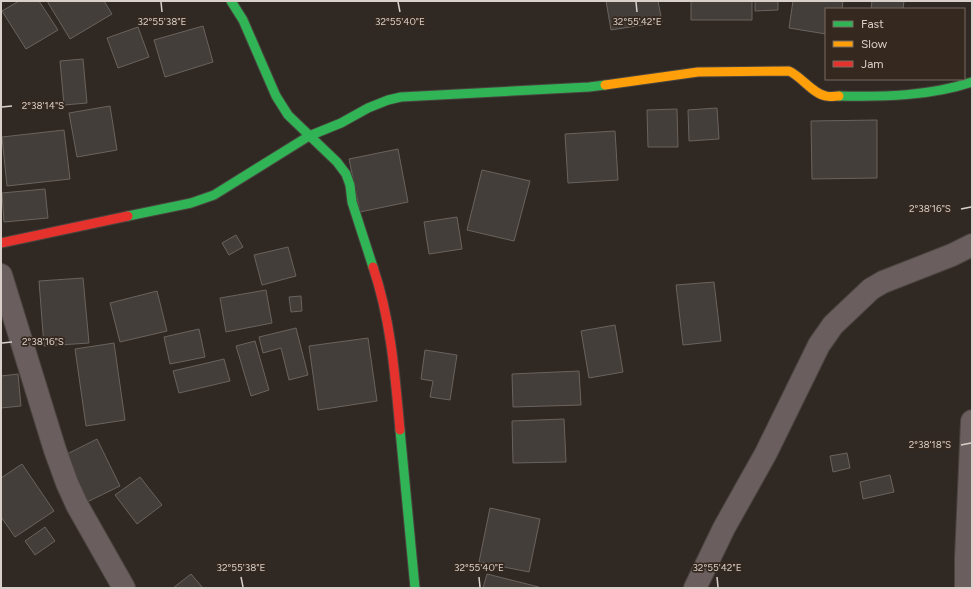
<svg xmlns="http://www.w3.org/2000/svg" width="973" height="589" viewBox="0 0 973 589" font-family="Figtree,sans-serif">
	<rect width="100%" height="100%" fill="#302923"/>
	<path fill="#443e3a" stroke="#69625d" d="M 19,1 L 39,1 L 58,30 L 26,49 L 2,11 Z
		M 47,1 L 104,1 L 112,14 L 70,39 Z
		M 606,1 L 658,1 L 662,22 L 611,30 Z
		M 691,1 L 752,1 L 752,20 L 691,20 Z
		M 755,1 L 778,1 L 778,10 L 755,11 Z
		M 793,1 L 843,1 L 842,9 L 826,9 L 826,34 L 789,28 Z
		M 872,1 L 904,1 L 903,9 L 871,9 Z
		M 203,26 L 213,62 L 165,77 L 154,40 Z
		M 138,27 L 149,57 L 118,68 L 107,38 Z
		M 83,59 L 87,103 L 64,105 L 60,61 Z
		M 110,106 L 117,150 L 77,157 L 69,113 Z
		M 717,108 L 719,139 L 689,141 L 688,110 Z
		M 677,109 L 678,147 L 648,147 L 647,110 Z
		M 877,120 L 877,178 L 812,179 L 811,121 Z
		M 64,130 L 70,179 L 7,186 L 2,137 Z
		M 615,131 L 618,180 L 568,183 L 565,134 Z
		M 398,149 L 408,202 L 360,212 L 349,159 Z
		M 482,170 L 530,181 L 514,241 L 467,230 Z
		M 45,189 L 48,218 L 4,222 L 2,193 Z
		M 457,217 L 462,249 L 429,254 L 424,222 Z
		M 236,235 L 243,247 L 229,255 L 222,243 Z
		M 288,247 L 296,276 L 262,285 L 254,255 Z
		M 83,278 L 89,343 L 44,346 L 39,281 Z
		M 714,282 L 721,341 L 683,345 L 676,285 Z
		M 266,290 L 272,323 L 226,332 L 220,298 Z
		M 157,291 L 167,331 L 120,342 L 110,303 Z
		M 301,296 L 302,311 L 291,312 L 289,297 Z
		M 615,325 L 623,372 L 589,378 L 581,331 Z
		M 296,328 L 308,375 L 289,380 L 281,348 L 263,353 L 259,337 Z
		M 199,329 L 205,357 L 170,364 L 164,337 Z
		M 368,338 L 377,401 L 318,410 L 309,346 Z
		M 255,341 L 269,390 L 251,396 L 236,346 Z
		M 114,343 L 125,420 L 86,426 L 75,349 Z
		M 425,350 L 457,355 L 450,400 L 430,397 L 433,381 L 421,379 Z
		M 224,359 L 230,381 L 179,393 L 173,371 Z
		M 579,371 L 581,405 L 513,407 L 512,374 Z
		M 18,374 L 21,406 L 1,408 L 1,376 Z
		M 564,419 L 566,462 L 513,463 L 512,421 Z
		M 97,439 L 120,486 L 87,502 L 65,455 Z
		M 847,453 L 850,468 L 833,472 L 830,456 Z
		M 22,464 L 54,511 L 15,537 L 1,517 L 1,478 Z
		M 890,475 L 894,492 L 863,499 L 860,482 Z
		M 140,477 L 162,505 L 137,524 L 115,495 Z
		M 490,508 L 540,519 L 529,572 L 479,562 Z
		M 45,527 L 55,541 L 35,555 L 25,541 Z
		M 191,574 L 203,588 L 173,588 Z
		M 487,574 L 539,587 L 538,588 L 483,588 Z"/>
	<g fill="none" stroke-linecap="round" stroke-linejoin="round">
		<defs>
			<path id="street" d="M 1,275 L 55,450 L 67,483 L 77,505 L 124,588
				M 695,588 L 724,528 L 766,453 L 819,345 L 833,325 L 871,289 L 883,282 L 952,255 L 972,245
				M 966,588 L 966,558 L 972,421"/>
			<path id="fast" d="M 231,1 L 243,20 L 276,96 L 288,115 L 337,162 L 346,174 L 350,185 L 352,202 L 373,267
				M 839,96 C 883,97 930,96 972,82
				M 128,216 L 191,203 L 214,195 L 309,136 L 341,123 L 368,108 L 388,100 L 401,97 L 589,87 L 605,85
				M 400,430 L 415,588"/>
			<path id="slow" d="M 605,85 L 698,72 L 789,71 C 802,77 813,94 826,96 C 830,97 835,96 839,96"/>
			<path id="jam" d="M 1,243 L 128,216
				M 373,267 C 391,320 395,375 400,430"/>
		</defs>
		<use href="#street" stroke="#4a443f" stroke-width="24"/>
		<use href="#fast" stroke="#4a443f" stroke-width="11"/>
		<use href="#slow" stroke="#4a443f" stroke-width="11"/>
		<use href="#jam" stroke="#4a443f" stroke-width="11"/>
		<use href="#street" stroke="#6a5e5e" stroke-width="22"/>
		<use href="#fast" stroke="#30b455" stroke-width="9"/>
		<use href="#slow" stroke="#ff9f0a" stroke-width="9"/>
		<use href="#jam" stroke="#e5322d" stroke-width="9"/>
	</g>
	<path fill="none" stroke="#d9d0ca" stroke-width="1.5" d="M 161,2 L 162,12M 398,2 L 400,12M 636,2 L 637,12M 2,107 L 12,106M 961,209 L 971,207M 2,343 L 12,342M 961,445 L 971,443M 241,577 L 243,587M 479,577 L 480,587M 717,577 L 718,587"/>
	<g font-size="10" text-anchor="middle" fill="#d9d0ca" stroke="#35281e" stroke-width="3.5" stroke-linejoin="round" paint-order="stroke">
		<text x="162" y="25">32°55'38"E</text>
		<text x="400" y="25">32°55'40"E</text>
		<text x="637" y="25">32°55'42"E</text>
		<text x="43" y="109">2°38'14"S</text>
		<text x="930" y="212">2°38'16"S</text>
		<text x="43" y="345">2°38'16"S</text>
		<text x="930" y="448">2°38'18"S</text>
		<text x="241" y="571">32°55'38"E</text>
		<text x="479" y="571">32°55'40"E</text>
		<text x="717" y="571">32°55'42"E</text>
	</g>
	<rect width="973" height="589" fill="none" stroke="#d9d0ca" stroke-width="4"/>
	<rect x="825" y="8" width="140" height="72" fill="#35281e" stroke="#776b63"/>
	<rect x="833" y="21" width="20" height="6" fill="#30b455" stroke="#776b63"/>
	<text x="861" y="28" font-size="12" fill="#d9d0ca">Fast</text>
	<rect x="833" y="41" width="20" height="6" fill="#ff9f0a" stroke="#776b63"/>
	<text x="861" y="48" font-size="12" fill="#d9d0ca">Slow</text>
	<rect x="833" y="61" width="20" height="6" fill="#e5322d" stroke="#776b63"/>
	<text x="861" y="68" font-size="12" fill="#d9d0ca">Jam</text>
</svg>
